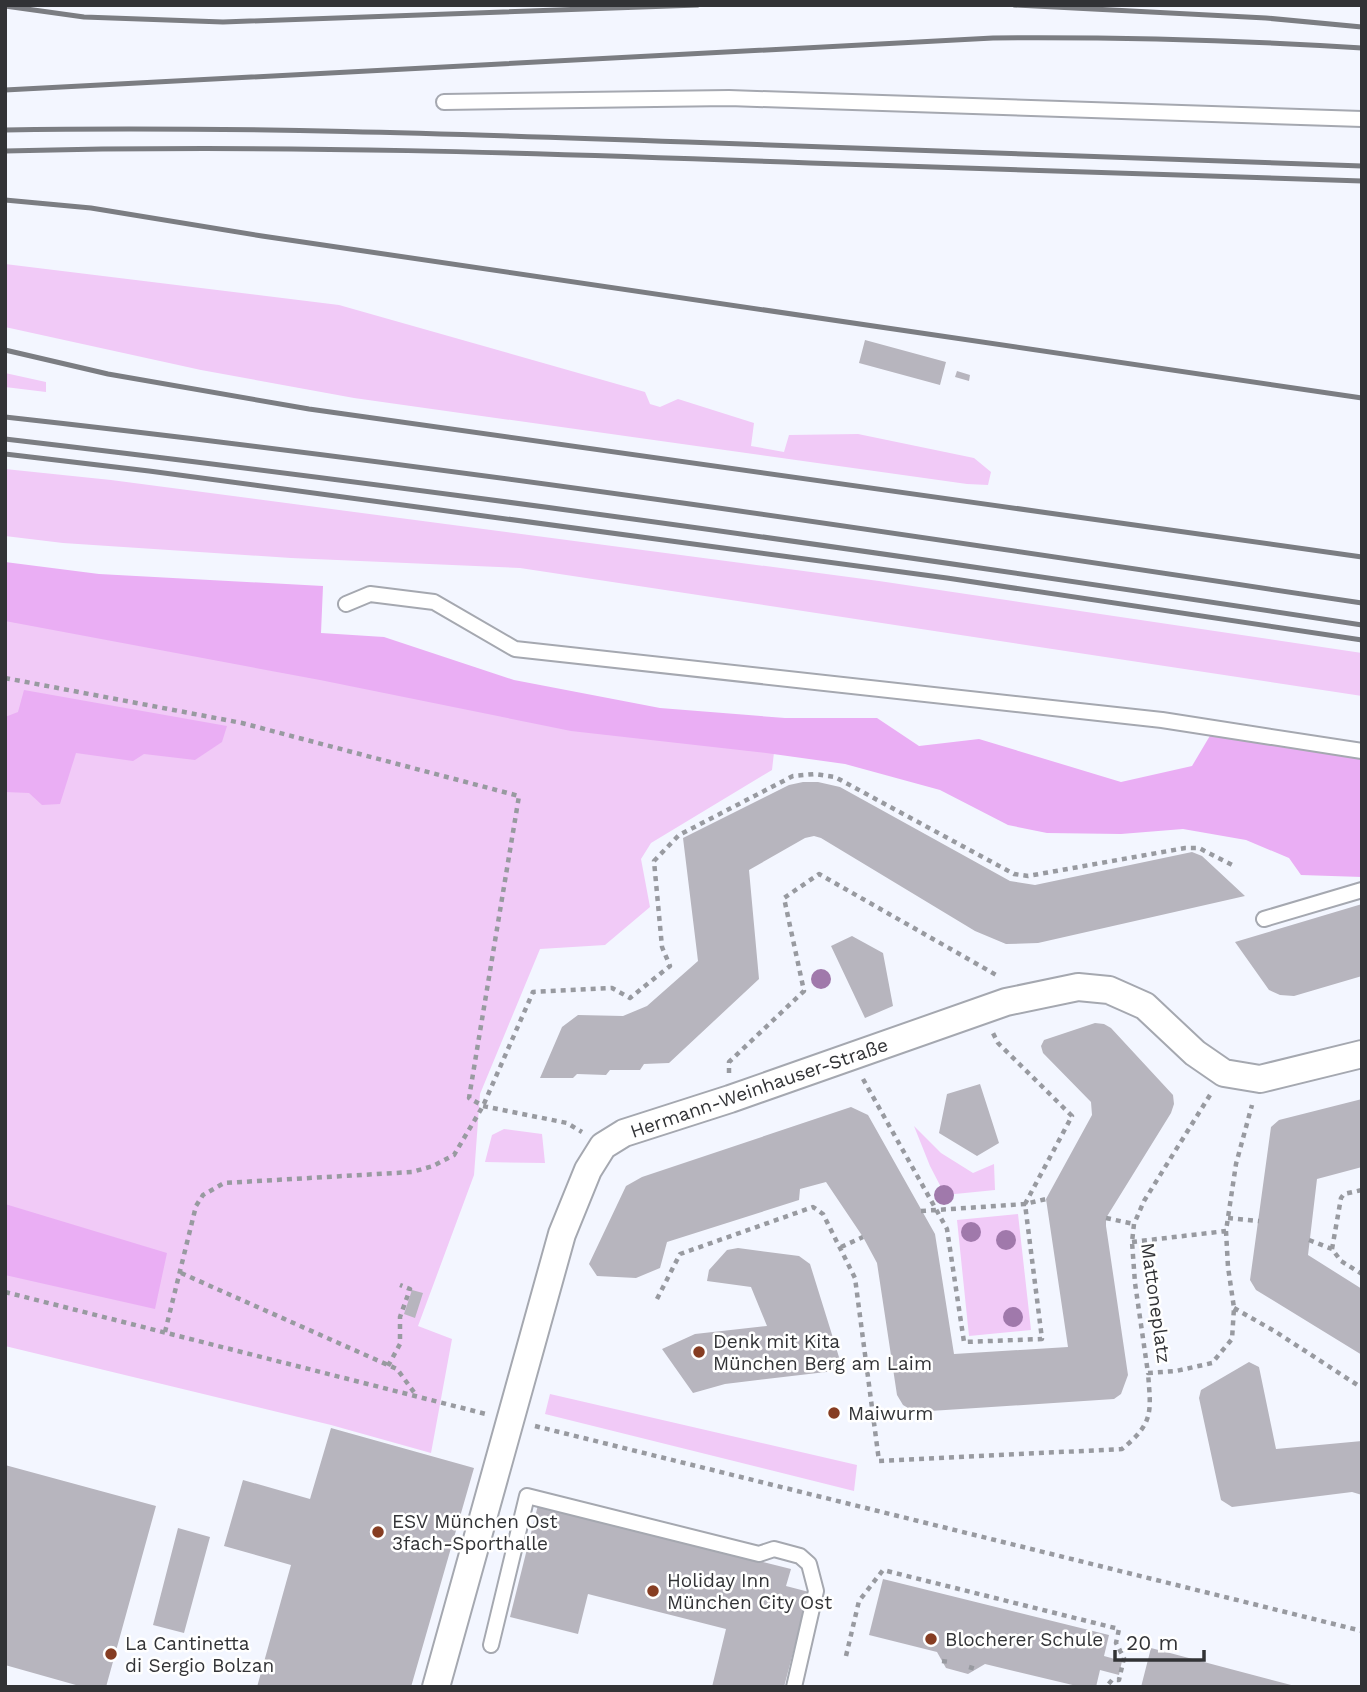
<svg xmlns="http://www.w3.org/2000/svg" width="1367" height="1692" viewBox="0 0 1367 1692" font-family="'Work Sans',sans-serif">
	<rect width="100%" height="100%" fill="#f3f6ff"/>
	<path fill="#f1caf7" d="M 5,264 L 339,305 L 645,392 L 650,404 L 660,407 L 678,399 L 754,423 L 751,446 L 784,452 L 789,435 L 858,434 L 974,458 L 991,472 L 988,485 L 967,484 L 354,398 L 201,370 L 5,327 Z
		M 5,373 L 46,382 L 46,392 L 5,387 Z
		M 5,469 L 111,480 L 879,581 L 1362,653 L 1362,696 L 520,568 L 291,558 L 63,543 L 5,536 Z
		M 5,601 L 776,735 L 772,770 L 651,843 L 641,859 L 650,907 L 605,945 L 540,949 L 480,1094 L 474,1175 L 418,1326 L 452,1339 L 431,1453 L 331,1425 L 5,1346 Z
		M 914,1126 L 941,1153 L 973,1173 L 994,1164 L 995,1190 L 945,1195 L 930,1166 Z
		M 504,1129 L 542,1134 L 545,1163 L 485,1162 L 492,1135 Z
		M 1018,1214 L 1031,1330 L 969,1336 L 957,1220 Z
		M 550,1394 L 857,1465 L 854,1491 L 545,1414 Z"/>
	<path fill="#eaaef4" d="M 5,562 L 99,574 L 323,586 L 321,633 L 384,637 L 514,680 L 660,708 L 785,718 L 877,718 L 919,746 L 979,739 L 1121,782 L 1192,766 L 1211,734 L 1362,757 L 1362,877 L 1301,875 L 1289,858 L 1246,840 L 1183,829 L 1121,834 L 1047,833 L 1008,825 L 940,790 L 845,764 L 766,753 L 571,731 L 320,680 L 5,621 Z
		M 24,690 L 227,726 L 222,742 L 195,760 L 144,754 L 133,761 L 76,753 L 60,804 L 42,805 L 29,793 L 5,792 L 5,717 L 18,712 Z
		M 5,1204 L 167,1253 L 155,1309 L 5,1275 Z"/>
	<path fill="#b7b5be" d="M 865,340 L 946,362 L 940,385 L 859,363 Z
		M 957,371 L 970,375 L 969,381 L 955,377 Z
		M 803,782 L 818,782 L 840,787 L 1010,881 L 1035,885 L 1192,852 L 1202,856 L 1245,896 L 1038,943 L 1006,944 L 975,931 L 821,838 L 814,836 L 805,838 L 749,870 L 759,979 L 669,1063 L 644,1064 L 640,1070 L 610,1070 L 606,1075 L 577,1074 L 573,1078 L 540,1078 L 562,1027 L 578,1015 L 623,1016 L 647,1006 L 698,961 L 683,838 L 789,785 Z
		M 1362,904 L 1362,976 L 1294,996 L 1280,995 L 1269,990 L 1235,942 Z
		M 852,936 L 883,953 L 893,1006 L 865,1018 L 831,946 Z
		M 1095,1023 L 1104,1024 L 1111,1028 L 1173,1095 L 1174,1104 L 1171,1113 L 1106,1218 L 1106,1226 L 1128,1375 L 1121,1394 L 1114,1399 L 915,1412 L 903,1405 L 897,1395 L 877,1263 L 863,1237 L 826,1182 L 800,1189 L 799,1200 L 667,1242 L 660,1268 L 636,1278 L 597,1276 L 589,1264 L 626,1186 L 642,1177 L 851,1107 L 868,1115 L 935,1234 L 954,1354 L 1068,1347 L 1046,1199 L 1092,1115 L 1091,1102 L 1043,1053 L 1041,1046 L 1044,1040 Z
		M 980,1084 L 999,1143 L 977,1156 L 939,1133 L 947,1094 Z
		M 1362,1099 L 1362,1167 L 1317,1179 L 1308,1255 L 1362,1289 L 1362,1355 L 1256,1290 L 1250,1280 L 1271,1127 L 1279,1120 Z
		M 738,1248 L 799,1256 L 810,1264 L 843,1370 L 725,1384 L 693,1393 L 662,1349 L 695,1334 L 767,1326 L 751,1287 L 707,1281 L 709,1270 L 727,1250 Z
		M 412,1290 L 423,1293 L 415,1318 L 404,1314 Z
		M 1249,1362 L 1259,1367 L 1276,1449 L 1362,1441 L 1362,1495 L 1352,1492 L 1232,1507 L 1221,1500 L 1199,1398 L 1201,1390 Z
		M 331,1428 L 474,1468 L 411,1687 L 257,1687 L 291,1565 L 224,1546 L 243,1480 L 310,1499 Z
		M 5,1465 L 156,1506 L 106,1687 L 83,1687 L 5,1665 Z
		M 538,1505 L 791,1569 L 786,1586 L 809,1592 L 784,1687 L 712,1687 L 726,1629 L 588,1594 L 578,1634 L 510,1617 Z
		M 178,1528 L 210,1537 L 184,1633 L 153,1625 Z
		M 883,1579 L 1109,1635 L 1104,1656 L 1122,1661 L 1119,1675 L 1100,1670 L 1096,1687 L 1081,1687 L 985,1664 L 968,1674 L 946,1668 L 937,1652 L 869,1635 Z
		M 1151,1648 L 1295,1686 L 1295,1687 L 1141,1687 Z"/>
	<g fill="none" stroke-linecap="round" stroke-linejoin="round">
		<defs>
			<path id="service" d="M 444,102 L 729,98 L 1362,119
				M 346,604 L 370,594 L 434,602 L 515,649 L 1162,720 L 1362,751
				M 1264,919 L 1362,890
				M 491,1645 L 527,1496 L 759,1554 L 774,1549 L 800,1556 L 809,1564 L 816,1591 L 794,1687"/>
			<path id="minor" d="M 436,1687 L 562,1234 L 588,1170 L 603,1146 L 624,1133 L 730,1099 L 1006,1002 L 1078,987 L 1109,990 L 1145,1006 L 1195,1053 L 1224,1073 L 1260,1079 L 1362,1054"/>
		</defs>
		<use href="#service" stroke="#a5a8b0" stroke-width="18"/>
		<use href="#minor" stroke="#a5a8b0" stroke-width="30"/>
		<path stroke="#989aa0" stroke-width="4.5" stroke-dasharray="5 5" stroke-linecap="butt" d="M 5,678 L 242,723 L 519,796 L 469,1098 L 483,1106 L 567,1123 L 582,1132
			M 729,1073 L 729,1062 L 804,991 L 784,898 L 819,874 L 998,976
			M 863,1079 L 947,1229 L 964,1342 L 1042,1339 L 1025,1204 L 1072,1116 L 998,1043 L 993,1033
			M 1210,1095 L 1144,1201 L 1134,1224 L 1132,1242 L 1135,1283 L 1148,1373 L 1176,1371 L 1212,1363 L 1232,1339 L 1234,1308 L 1228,1267 L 1226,1231 L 1236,1164 L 1252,1105
			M 921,1211 L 1025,1204 L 1046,1199
			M 1106,1218 L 1134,1224
			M 1228,1218 L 1259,1221
			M 1309,1240 L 1332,1249 L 1341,1261 L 1362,1274
			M 1132,1242 L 1226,1231
			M 841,1247 L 863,1237
			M 1332,1249 L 1341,1198 L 1344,1194 L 1362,1190
			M 181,1273 L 397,1369 L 416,1395
			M 5,1292 L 486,1414
			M 657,1299 L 680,1254 L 813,1207 L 823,1214 L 855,1278 L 879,1461 L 1122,1449 C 1154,1423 1151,1412 1148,1373
			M 1234,1308 L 1276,1332 L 1362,1388
			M 165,1332 L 196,1206 L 203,1195 L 224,1183 L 412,1172 L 433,1166 L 454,1155 L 483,1106 L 533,992 L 612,988 L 630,998 L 670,966 L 662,947 L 654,861 L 679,835 L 793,776 L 815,774 L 835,777 L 1014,874 L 1028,876 L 1185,848 L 1199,848 L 1236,867
			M 388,1366 L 400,1344 L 400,1317 L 410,1289 L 400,1285
			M 535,1426 L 1362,1631
			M 846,1656 L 859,1601 L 883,1570 L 1119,1629 L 1116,1643 L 1124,1658 L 1119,1680 L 1112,1680 L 1106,1687
			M 942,1661 L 950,1662
			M 969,1667 L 976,1669"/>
		<use href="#service" stroke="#fff" stroke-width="14"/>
		<use href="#minor" stroke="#fff" stroke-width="26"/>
		<path stroke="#7b7d82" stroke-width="5" d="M 1014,5 L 1266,18 L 1362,27
			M 5,6 L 84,17 L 223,22 L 698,5
			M 5,90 L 993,38 C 1116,37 1239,40 1362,48
			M 5,130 C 233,126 460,134 687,142 C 912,150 1137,158 1362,166
			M 5,151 C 274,144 542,153 810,163 C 994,169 1178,175 1362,181
			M 5,200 L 91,208 L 262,236 L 1362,398
			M 5,350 L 108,374 L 309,409 L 1362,557
			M 5,417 C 459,467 911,535 1362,603
			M 5,439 C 459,492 911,556 1362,625
			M 5,454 L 149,471 L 947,578 L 1362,640"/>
	</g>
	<g fill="#a079ab">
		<circle cx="821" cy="979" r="10"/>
		<circle cx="944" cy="1195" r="10"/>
		<circle cx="971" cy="1232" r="10"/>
		<circle cx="1006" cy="1240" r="10"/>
		<circle cx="1013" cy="1317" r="10"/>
	</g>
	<g fill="#863d22" stroke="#fff" stroke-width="2.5">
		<circle cx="699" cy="1352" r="7"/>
		<circle cx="834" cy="1413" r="7"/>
		<circle cx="378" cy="1532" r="7"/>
		<circle cx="653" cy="1591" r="7"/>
		<circle cx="931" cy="1639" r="7"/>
		<circle cx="111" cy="1654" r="7"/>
	</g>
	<g text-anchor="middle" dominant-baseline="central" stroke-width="5" stroke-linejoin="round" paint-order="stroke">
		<g font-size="19" fill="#323336" stroke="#fff">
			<text transform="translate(759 1088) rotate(-19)">Hermann-Weinhauser-Straße</text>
			<text transform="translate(1156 1303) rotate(82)">Mattoneplatz</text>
		</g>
		<g font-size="19" fill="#323336" stroke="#fff" text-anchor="start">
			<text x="713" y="1341">Denk mit Kita<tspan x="713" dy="22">München Berg am Laim</tspan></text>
			<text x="848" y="1413">Maiwurm</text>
			<text x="392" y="1521">ESV München Ost<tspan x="392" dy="22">3fach-Sporthalle</tspan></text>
			<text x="667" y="1580">Holiday Inn<tspan x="667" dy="22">München City Ost</tspan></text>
			<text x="945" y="1639">Blocherer Schule</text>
			<text x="125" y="1643">La Cantinetta<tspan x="125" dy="22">di Sergio Bolzan</tspan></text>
		</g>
	</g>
	<rect width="1367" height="1692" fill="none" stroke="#323336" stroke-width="14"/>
	<path d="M1115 1650v10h89v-10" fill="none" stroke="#323336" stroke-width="3.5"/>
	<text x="1126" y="1650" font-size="21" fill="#323336" stroke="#ffffff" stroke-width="5" paint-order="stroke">20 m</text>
</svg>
